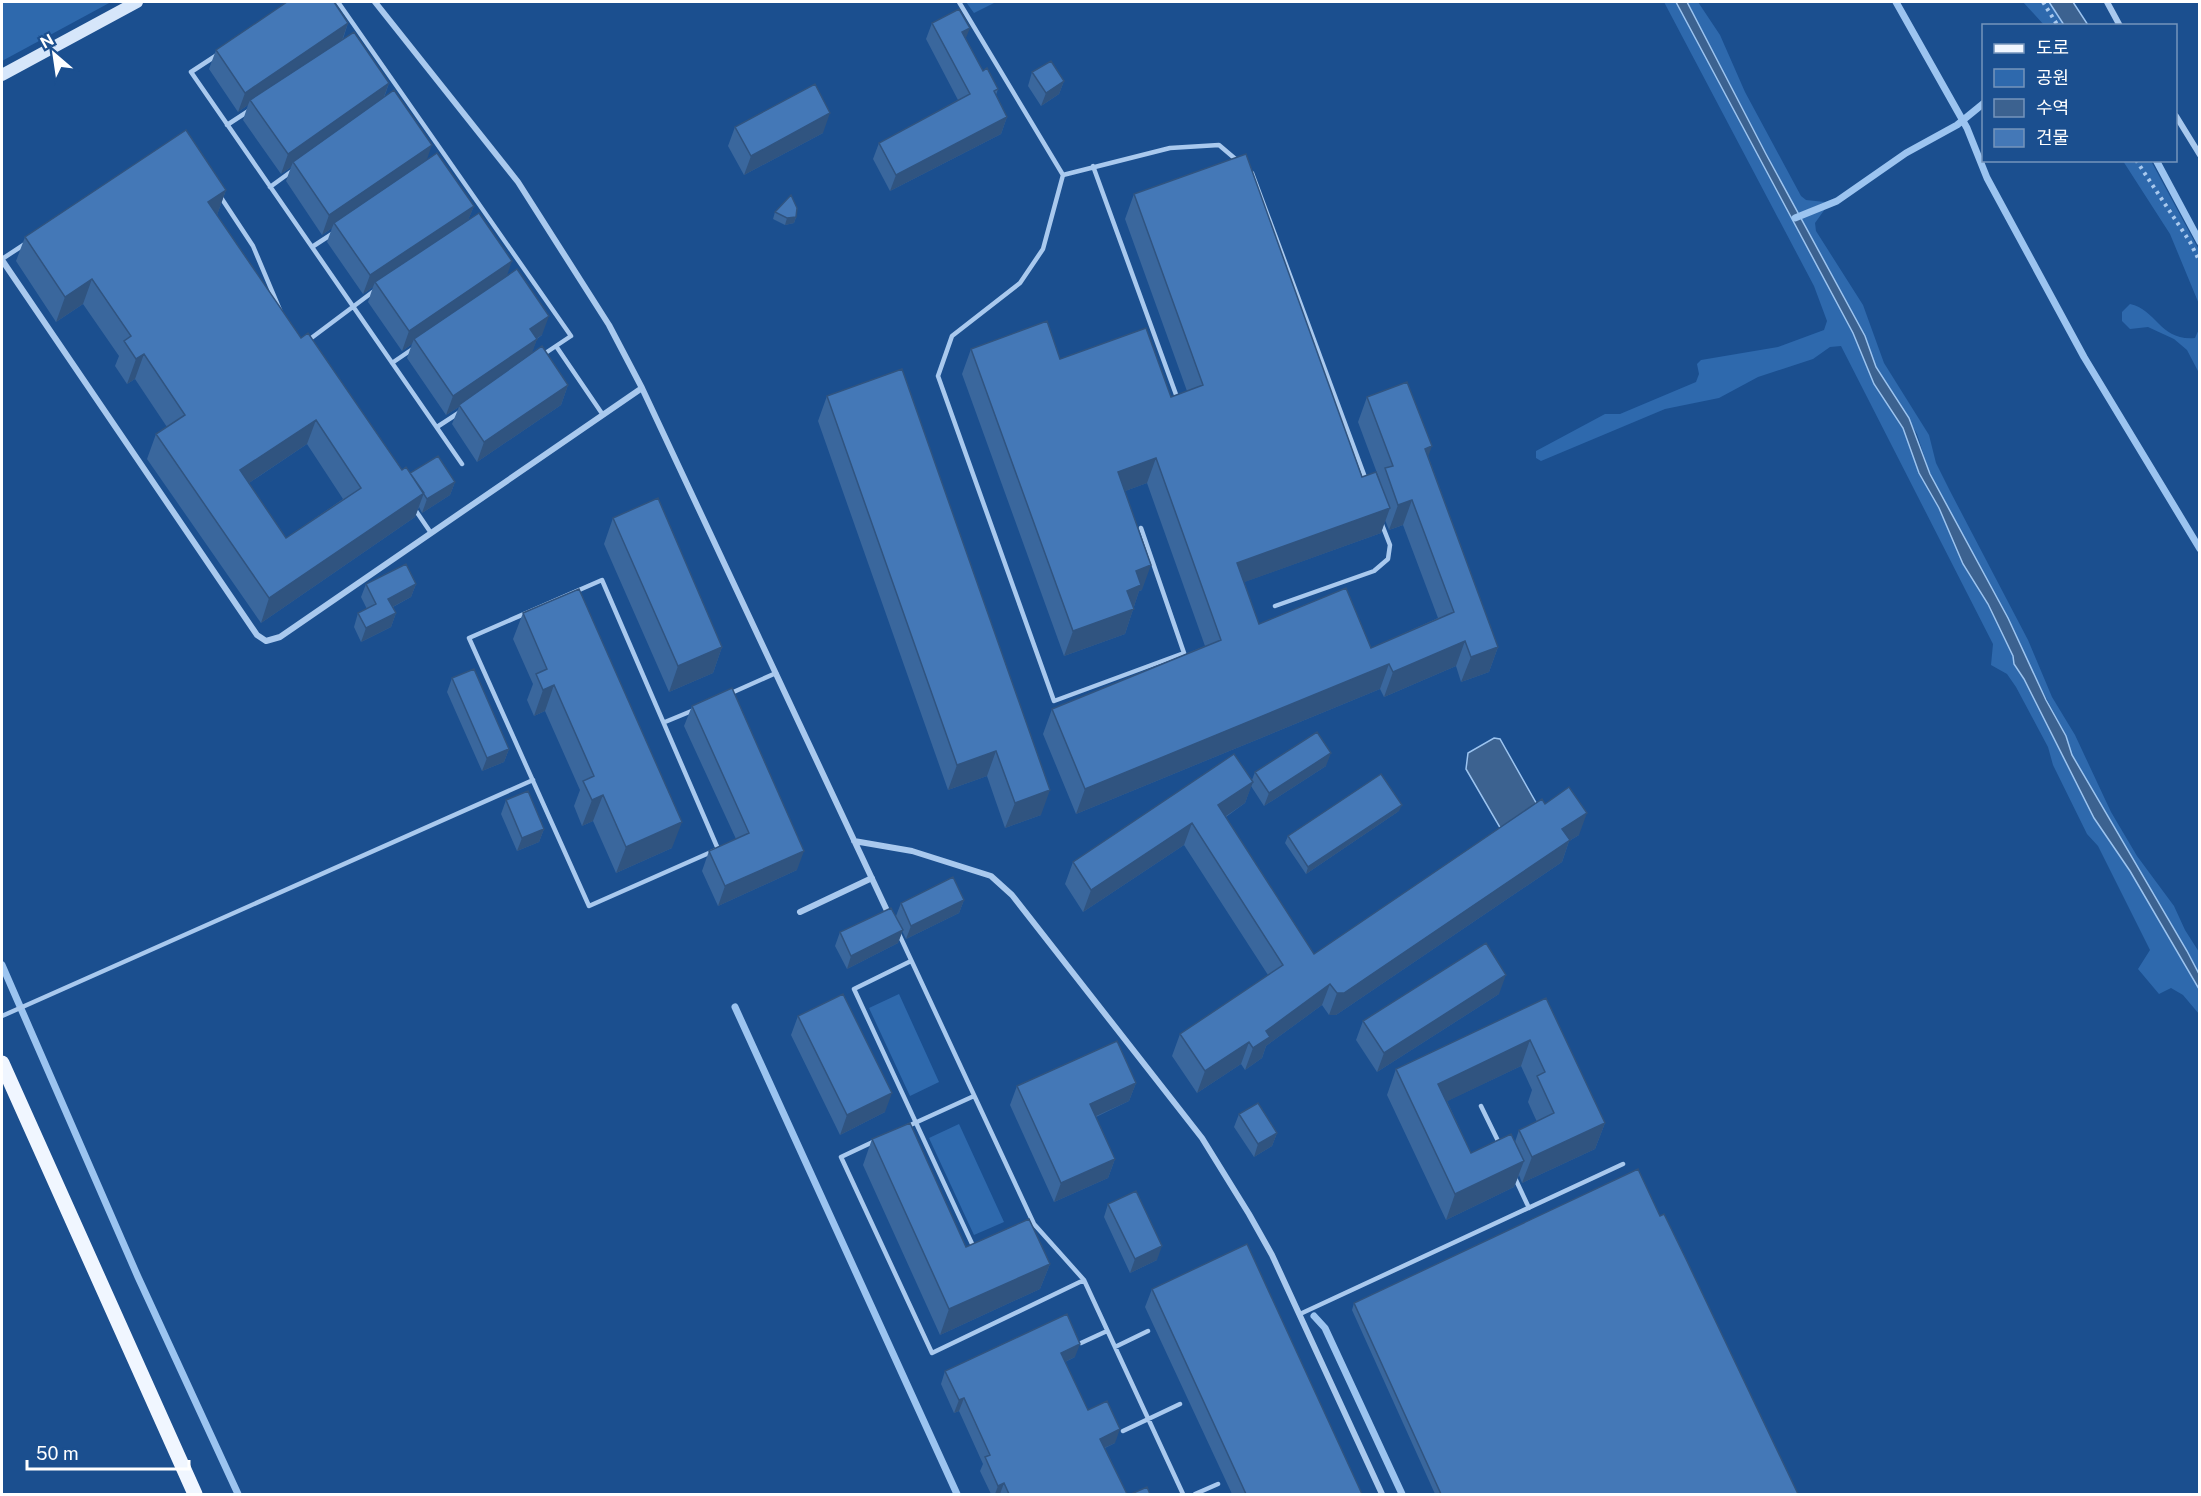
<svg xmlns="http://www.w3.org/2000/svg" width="2201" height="1496" viewBox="0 0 2201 1496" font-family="'Public Sans','Noto Sans KR',sans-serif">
	<rect width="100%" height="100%" fill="#1b4f8f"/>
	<path fill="#2e69ad" d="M 2,2 L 111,2 L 2,61 Z
		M 966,2 L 993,2 L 994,3 L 974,13 Z
		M 1664,2 L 1676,2 L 1853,333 L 1874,384 L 1903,428 L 1919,473 L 1939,508 L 1963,564 L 1988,604 L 2013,656 L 2014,664 L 2024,679 L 2094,818 L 2130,871 L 2199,989 L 2199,1014 L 2183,995 L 2171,988 L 2159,994 L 2138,969 L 2150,950 L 2098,846 L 2087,834 L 2053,765 L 2048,747 L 2016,687 L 2007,674 L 1991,665 L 1993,644 L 1841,346 L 1830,347 L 1813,359 L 1758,377 L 1719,398 L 1665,409 L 1541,461 L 1536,458 L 1536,451 L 1605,414 L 1620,414 L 1696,382 L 1699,374 L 1697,364 L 1701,360 L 1778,347 L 1824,330 L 1827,321 L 1814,286 Z
		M 1687,2 L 1698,2 L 1720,35 L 1745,92 L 1801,196 L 1806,200 L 1825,202 L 1798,214 Z
		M 2023,2 L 2049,2 L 2064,25 L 2044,25 Z
		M 2123,161 L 2151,161 L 2199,250 L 2199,304 L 2170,234 Z
		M 1825,209 L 1815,223 L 1816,231 L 1863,305 L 1884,363 L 1929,435 L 1936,463 L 1950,491 L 2028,640 L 2052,697 L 2075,735 L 2111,812 L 2137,856 L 2174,906 L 2185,930 L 2199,952 L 2199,974 L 2072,755 L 2066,736 L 1930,474 L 1917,434 L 1876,367 L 1865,336 L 1801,218 Z
		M 2130,304 C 2157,310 2160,341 2195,338 L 2199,329 L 2199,373 L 2187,350 L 2174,339 L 2148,327 L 2130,329 L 2122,321 L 2122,312 Z
		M 899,994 L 939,1082 L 910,1096 L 869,1008 Z
		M 959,1124 L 1004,1222 L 974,1235 L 929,1138 Z"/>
	<path fill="#3c6290" stroke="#9cc4f0" stroke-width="1.5" d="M 1676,2 L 1687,2 L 1766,154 L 1865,336 L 1876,367 L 1909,418 L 1930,474 L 2008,618 L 2046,700 L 2066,736 L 2072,755 L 2187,951 L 2199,974 L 2199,989 L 2130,871 L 2094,818 L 2024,679 L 2014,664 L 2013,656 L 1988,604 L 1963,564 L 1939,508 L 1919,473 L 1903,428 L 1874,384 L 1853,333 Z
		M 2049,2 L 2073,2 L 2088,25 L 2064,25 Z
		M 1494,738 L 1500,739 L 1539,808 L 1502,831 L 1466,769 L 1468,753 Z"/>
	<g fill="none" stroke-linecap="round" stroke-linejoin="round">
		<path stroke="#9cc4f0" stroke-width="7" d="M 1896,2 L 1967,128 L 1987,178 L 2084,357 L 2200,549
			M 2156,160 L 2200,242
			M 1795,218 L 1837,201 L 1906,153 L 1957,125 L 1984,103
			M 2,965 L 138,1277 L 238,1494
			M 735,1007 L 957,1494
			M 1314,1316 L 1325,1328 L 1402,1494"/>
		<path stroke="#a9c9ee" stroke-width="4" stroke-dasharray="3 4.5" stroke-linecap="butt" d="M 2043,2 L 2058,26
			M 2136,160 L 2190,242 L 2200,262"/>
		<path stroke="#a9c9ee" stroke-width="4.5" d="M 338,2 L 571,336 L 556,346 L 603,415
			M 959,2 L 1063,175
			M 217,55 L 191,72 L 462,464
			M 227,125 L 250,110
			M 1093,166 L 1178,400
			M 1252,173 L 1366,480
			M 270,187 L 292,171
			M 220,196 L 253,246 L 280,310
			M 312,247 L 335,232
			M 2,259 L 25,244
			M 306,342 L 374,291
			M 541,356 L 556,346
			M 392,363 L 414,348
			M 437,427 L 460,412
			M 414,508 L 431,533
			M 1141,528 L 1184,653 L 1054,701 L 938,376 L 952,336 L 1020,283 L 1043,249 L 1063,175 L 1170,148 L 1219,145 L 1239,162
			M 602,580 L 718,849 L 589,906 L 469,638 Z
			M 1275,606 L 1374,571 L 1388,559 L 1390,545 L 1381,522
			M 729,694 L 776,673
			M 665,722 L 694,710
			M 899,934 L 1034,1224 L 1084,1280 L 1183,1494
			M 911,961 L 854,989 L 974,1248
			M 2,1016 L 533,780
			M 1481,1106 L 1500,1145
			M 906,1127 L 974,1096
			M 877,1140 L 841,1157 L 932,1353 L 1084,1280
			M 1515,1178 L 1529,1208
			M 1300,1314 L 1623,1164
			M 1081,1343 L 1107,1331
			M 1115,1347 L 1148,1331
			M 1123,1431 L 1180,1404
			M 1195,1494 L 1218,1484"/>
		<path stroke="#a9c9ee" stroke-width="6" d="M 375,2 L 518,182 L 609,325 L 642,388 L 890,917
			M 2107,2 L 2120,26
			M 2176,116 L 2200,155
			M 2,260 L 257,635 L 266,641 L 280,637 L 642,388
			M 854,841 L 912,851 L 991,876 L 1012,895 L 1202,1138 L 1249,1214 L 1272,1255 L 1382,1494
			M 800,912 L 872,878"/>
		<path stroke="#d6e6fa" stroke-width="12" d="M 2,75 L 137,2"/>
		<path stroke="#f0f6ff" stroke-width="15" d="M 2,1063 L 195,1494"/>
	</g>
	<path fill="#3a679d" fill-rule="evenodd" d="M 348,23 L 343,39 L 389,83 L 384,98 L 427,160 L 474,206 L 468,220 L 507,276 L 542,335 L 537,339 L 531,354 L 568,385 L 561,405 L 477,462 L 452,424 L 459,407 L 446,415 L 407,358 L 412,344 L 402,351 L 368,302 L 373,287 L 363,294 L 327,242 L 332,228 L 322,235 L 286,181 L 291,167 L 281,174 L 243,120 L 248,105 L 238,112 L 209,69 L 216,50 Z
		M 932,23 L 966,39 L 983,71 L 998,89 L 996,95 L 1007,117 L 1001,134 L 890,191 L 873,159 L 879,143 L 958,100 L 926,39 Z
		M 1032,72 L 1064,81 L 1059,94 L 1041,106 L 1028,86 Z
		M 735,127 L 823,133 L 744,175 L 728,146 Z
		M 226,190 L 217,215 L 301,338 L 402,470 L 410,473 L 455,482 L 450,495 L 422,513 L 419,507 L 415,517 L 261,623 L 147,459 L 156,434 L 167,427 L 135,379 L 127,384 L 115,366 L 119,356 L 83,304 L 56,322 L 16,261 L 25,237 ZM 307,444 L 343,499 L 286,538 L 249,483 Z
		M 1134,194 L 1362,477 L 1380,481 L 1358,422 L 1367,397 L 1428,456 L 1498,647 L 1489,672 L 1461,682 L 1456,666 L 1384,697 L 1380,689 L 1076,814 L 1043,734 L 1052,709 L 1205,646 L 1147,483 L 1125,491 L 1142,590 L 1139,591 L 1125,634 L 1064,656 L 962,374 L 971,349 L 1060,359 L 1171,397 L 1187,391 L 1125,219 ZM 1385,520 L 1389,530 L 1403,525 L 1438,618 L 1371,648 L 1259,624 L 1244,582 L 1381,533 Z
		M 775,212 L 796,217 L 794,223 L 785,225 L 773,219 Z
		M 827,396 L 1041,815 L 1005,828 L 987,776 L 948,790 L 818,421 Z
		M 613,518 L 722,647 L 713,673 L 669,692 L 604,544 Z
		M 366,584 L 416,584 L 411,597 L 393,607 L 396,613 L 391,627 L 361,642 L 354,627 L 358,613 L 367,609 L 361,597 Z
		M 523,613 L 672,848 L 616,873 L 593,821 L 582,826 L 574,806 L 580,790 L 545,711 L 534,716 L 527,700 L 533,684 L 513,639 Z
		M 452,678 L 509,749 L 504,762 L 482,771 L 447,692 Z
		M 692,706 L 797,870 L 718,906 L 702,871 L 709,851 L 736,839 L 684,726 Z
		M 1326,766 L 1264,806 L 1251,786 L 1245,803 L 1226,817 L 1314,954 L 1545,804 L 1579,835 L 1569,841 L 1562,862 L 1336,1015 L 1329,1015 L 1322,1005 L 1266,1046 L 1262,1058 L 1245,1070 L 1241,1064 L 1197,1093 L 1172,1056 L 1180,1034 L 1268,975 L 1184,845 L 1083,912 L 1065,884 L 1073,862 L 1252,780 L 1255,772 Z
		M 506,800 L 544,829 L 539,842 L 517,851 L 501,814 Z
		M 1399,811 L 1306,874 L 1285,843 L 1288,836 Z
		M 964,900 L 959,913 L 906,939 L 902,931 L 898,943 L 847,969 L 835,946 L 840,932 L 896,916 L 901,903 Z
		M 1499,994 L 1377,1072 L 1356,1040 L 1363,1021 Z
		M 1546,998 L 1605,1123 L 1595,1149 L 1522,1183 L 1519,1175 L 1514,1187 L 1446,1220 L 1387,1095 L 1396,1069 ZM 1521,1066 L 1532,1090 L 1528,1102 L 1537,1122 L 1519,1130 L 1515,1142 L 1471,1153 L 1447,1101 Z
		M 798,1016 L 885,1112 L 840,1135 L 791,1035 Z
		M 1136,1083 L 1129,1101 L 1096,1117 L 1115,1159 L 1108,1178 L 1054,1202 L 1010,1105 L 1017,1086 Z
		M 1239,1114 L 1277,1133 L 1272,1146 L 1254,1157 L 1234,1127 Z
		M 872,1139 L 966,1247 L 1050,1264 L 1040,1289 L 940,1335 L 863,1165 Z
		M 1108,1204 L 1157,1260 L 1130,1273 L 1104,1217 Z
		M 1152,1289 L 1362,1494 L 1232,1494 L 1145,1307 Z
		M 1354,1303 L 1798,1494 L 1435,1494 L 1352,1310 Z
		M 1075,1357 L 1065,1362 L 1088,1410 L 1115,1443 L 1105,1448 L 1127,1494 L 991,1494 L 980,1471 L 983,1464 L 959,1411 L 954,1413 L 941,1384 L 945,1371 Z"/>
	<path fill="#305480" d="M 348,23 L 341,43 L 250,100 L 248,105 L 238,112 L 245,93 Z
		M 970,28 L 963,45 L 962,32 Z
		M 1064,81 L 1059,94 L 1041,106 L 1046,93 Z
		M 389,83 L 382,102 L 293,162 L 291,167 L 281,174 L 288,154 Z
		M 830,113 L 823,133 L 744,175 L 751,156 Z
		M 1007,117 L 1001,134 L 890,191 L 896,175 Z
		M 432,145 L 425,165 L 334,223 L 332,228 L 322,235 L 329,215 Z
		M 226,190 L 217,215 L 199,227 L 208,202 Z
		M 474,206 L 466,225 L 375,282 L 373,287 L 363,294 L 370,275 Z
		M 796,217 L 794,223 L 785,225 L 787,218 Z
		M 512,261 L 505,281 L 414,339 L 412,344 L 402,351 L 409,331 Z
		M 92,279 L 83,304 L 56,322 L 65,297 Z
		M 549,316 L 542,335 L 522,348 L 530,329 Z
		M 537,339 L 530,359 L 459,405 L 459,407 L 446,415 L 453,396 Z
		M 144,354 L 135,379 L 127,384 L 136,359 Z
		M 568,385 L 561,405 L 477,462 L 484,442 Z
		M 316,420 L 307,444 L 231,495 L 240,470 Z
		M 1432,446 L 1423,471 L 1425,449 Z
		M 1156,458 L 1147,483 L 1109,497 L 1118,472 Z
		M 455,482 L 450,495 L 422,513 L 427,499 Z
		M 424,493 L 415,517 L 261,623 L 269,598 Z
		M 1412,500 L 1403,525 L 1389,530 L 1398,505 Z
		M 1390,508 L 1381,533 L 1228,588 L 1237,563 Z
		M 1151,565 L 1142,590 L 1139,591 L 1125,634 L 1064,656 L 1073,631 L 1127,591 L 1136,571 Z
		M 416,584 L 411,597 L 383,612 L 388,599 Z
		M 396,613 L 391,627 L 361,642 L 366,628 Z
		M 1465,641 L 1456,666 L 1384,697 L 1393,672 Z
		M 722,647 L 713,673 L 669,692 L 678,666 Z
		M 1498,647 L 1489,672 L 1461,682 L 1471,657 Z
		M 1389,664 L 1380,689 L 1076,814 L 1085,789 Z
		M 554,685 L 545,711 L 534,716 L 543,690 Z
		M 509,749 L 504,762 L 482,771 L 487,758 Z
		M 996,751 L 987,776 L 948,790 L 957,765 Z
		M 1331,753 L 1326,766 L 1264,806 L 1269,793 Z
		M 1253,782 L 1245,803 L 1210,827 L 1218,805 Z
		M 1050,790 L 1041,815 L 1005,828 L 1015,803 Z
		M 603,795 L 593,821 L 582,826 L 592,800 Z
		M 1402,805 L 1399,811 L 1306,874 L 1308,867 Z
		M 1587,813 L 1579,835 L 1569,841 L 1562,862 L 1336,1015 L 1329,1015 L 1337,993 L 1562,829 Z
		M 682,822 L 672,848 L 616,873 L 626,847 Z
		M 1192,823 L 1184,845 L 1083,912 L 1091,890 Z
		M 544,829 L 539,842 L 517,851 L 522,838 Z
		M 804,851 L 797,870 L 718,906 L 725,886 Z
		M 964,900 L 959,913 L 906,939 L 911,926 Z
		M 903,930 L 898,943 L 847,969 L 851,956 Z
		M 1506,975 L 1499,994 L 1377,1072 L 1384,1053 Z
		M 1330,984 L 1322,1005 L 1266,1046 L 1262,1058 L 1245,1070 L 1253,1048 L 1266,1031 Z
		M 1530,1040 L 1521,1066 L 1429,1110 L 1438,1084 Z
		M 1249,1042 L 1241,1064 L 1197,1093 L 1205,1071 Z
		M 1136,1083 L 1129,1101 L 1083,1122 L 1090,1104 Z
		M 892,1093 L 885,1112 L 840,1135 L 847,1115 Z
		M 1605,1123 L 1595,1149 L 1522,1183 L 1532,1157 Z
		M 1277,1133 L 1272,1146 L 1254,1157 L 1258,1144 Z
		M 1115,1159 L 1108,1178 L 1054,1202 L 1061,1183 Z
		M 1524,1161 L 1514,1187 L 1446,1220 L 1455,1194 Z
		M 1162,1246 L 1157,1260 L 1130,1273 L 1135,1259 Z
		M 1050,1264 L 1040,1289 L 940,1335 L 949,1309 Z
		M 1080,1344 L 1075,1357 L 1056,1366 L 1061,1353 Z
		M 964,1398 L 959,1411 L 954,1413 L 959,1400 Z
		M 1120,1429 L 1115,1443 L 1095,1452 L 1100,1439 Z
		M 1004,1483 L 1000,1494 L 995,1494 L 998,1486 Z"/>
	<path fill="#4478b7" stroke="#305480" stroke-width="1.5" fill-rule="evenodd" d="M 287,2 L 334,2 L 348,23 L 245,93 L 216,50 Z
		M 959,9 L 970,28 L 962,32 L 983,71 L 987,68 L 998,89 L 994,91 L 1007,117 L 896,175 L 879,143 L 970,94 L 932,23 Z
		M 354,32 L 389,83 L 288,154 L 250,100 Z
		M 1051,61 L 1064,81 L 1046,93 L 1032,72 Z
		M 815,84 L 830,113 L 751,156 L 735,127 Z
		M 394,90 L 432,145 L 329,215 L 293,162 Z
		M 186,130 L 226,190 L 208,202 L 301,338 L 308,333 L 402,470 L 406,467 L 424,493 L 269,598 L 156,434 L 185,415 L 144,354 L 136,359 L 124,341 L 131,336 L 92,279 L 65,297 L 25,237 ZM 316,420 L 361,488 L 286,538 L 240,470 Z
		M 437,153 L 474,206 L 370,275 L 334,223 Z
		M 1246,154 L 1362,477 L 1376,472 L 1390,508 L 1237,563 L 1259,624 L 1346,588 L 1371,648 L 1454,612 L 1412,500 L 1398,505 L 1385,468 L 1393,466 L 1367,397 L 1407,382 L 1432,446 L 1425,449 L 1498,647 L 1471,657 L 1465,641 L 1393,672 L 1389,664 L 1085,789 L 1052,709 L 1221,640 L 1156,458 L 1118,472 L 1151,565 L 1136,571 L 1141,585 L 1127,591 L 1134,609 L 1073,631 L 971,349 L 1047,321 L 1060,359 L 1146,328 L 1171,397 L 1203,385 L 1134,194 Z
		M 791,195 L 797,208 L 796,217 L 787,218 L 775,212 Z
		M 479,213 L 512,261 L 409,331 L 375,282 Z
		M 517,269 L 549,316 L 530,329 L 537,339 L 453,396 L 414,339 Z
		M 542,346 L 568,385 L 484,442 L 459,405 Z
		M 902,369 L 1050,790 L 1015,803 L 996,751 L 957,765 L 827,396 Z
		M 438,456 L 455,482 L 427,499 L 410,473 Z
		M 658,498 L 722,647 L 678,666 L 613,518 Z
		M 406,564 L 416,584 L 388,599 L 396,613 L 366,628 L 358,613 L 376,604 L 366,584 Z
		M 579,589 L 682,822 L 626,847 L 603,795 L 592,800 L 583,781 L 594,776 L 554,685 L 543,690 L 536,674 L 547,669 L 523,613 Z
		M 474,669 L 509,749 L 487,758 L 452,678 Z
		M 732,688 L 804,851 L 725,886 L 709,851 L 749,833 L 692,706 Z
		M 1317,732 L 1331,753 L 1269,793 L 1255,772 Z
		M 1234,754 L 1253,782 L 1218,805 L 1314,954 L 1542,799 L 1545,804 L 1569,787 L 1587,813 L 1562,829 L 1570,840 L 1344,993 L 1337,993 L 1330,984 L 1266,1031 L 1270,1037 L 1253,1048 L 1249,1042 L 1205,1071 L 1180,1034 L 1283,965 L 1192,823 L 1091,890 L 1073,862 Z
		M 1381,774 L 1402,805 L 1308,867 L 1288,836 Z
		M 528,791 L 544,829 L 522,838 L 506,800 Z
		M 953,877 L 964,900 L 911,926 L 901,903 Z
		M 891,908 L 903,930 L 851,956 L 840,932 Z
		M 1486,943 L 1506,975 L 1384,1053 L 1363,1021 Z
		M 843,994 L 892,1093 L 847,1115 L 798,1016 Z
		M 1546,998 L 1605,1123 L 1532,1157 L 1519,1130 L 1554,1113 L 1537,1076 L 1545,1072 L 1530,1040 L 1438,1084 L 1471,1153 L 1511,1134 L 1524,1161 L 1455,1194 L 1396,1069 Z
		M 1117,1041 L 1136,1083 L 1090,1104 L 1115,1159 L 1061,1183 L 1017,1086 Z
		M 1258,1103 L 1277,1133 L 1258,1144 L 1239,1114 Z
		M 910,1123 L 966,1247 L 1029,1219 L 1050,1264 L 949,1309 L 872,1139 Z
		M 1638,1169 L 1660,1216 L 1664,1214 L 1686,1259 L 1798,1494 L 1441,1494 L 1354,1303 Z
		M 1136,1191 L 1162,1246 L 1135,1259 L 1108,1204 Z
		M 1247,1244 L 1362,1494 L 1246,1494 L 1152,1289 Z
		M 1067,1314 L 1080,1344 L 1061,1353 L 1088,1410 L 1107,1401 L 1120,1429 L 1100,1439 L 1127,1494 L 1009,1494 L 1004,1483 L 998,1486 L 985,1457 L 990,1455 L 964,1398 L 959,1400 L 945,1371 Z
		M 1147,1487 L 1150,1494 L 1131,1494 Z"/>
	<rect width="2201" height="1496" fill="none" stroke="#ffffff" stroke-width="6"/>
	<rect x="1982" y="24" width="195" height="138" fill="#1b4f8f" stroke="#7695bc" stroke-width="1.5"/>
	<rect x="1994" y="44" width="30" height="9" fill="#f0f6ff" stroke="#7695bc" stroke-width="1.5"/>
	<text x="2036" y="54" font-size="18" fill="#ffffff">도로</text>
	<rect x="1994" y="69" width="30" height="18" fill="#2e69ad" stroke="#7695bc" stroke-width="1.5"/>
	<text x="2036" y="84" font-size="18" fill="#ffffff">공원</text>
	<rect x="1994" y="99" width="30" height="18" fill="#3c6290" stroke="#7695bc" stroke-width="1.5"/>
	<text x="2036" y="114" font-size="18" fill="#ffffff">수역</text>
	<rect x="1994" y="129" width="30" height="18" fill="#4478b7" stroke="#7695bc" stroke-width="1.5"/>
	<text x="2036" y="144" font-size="18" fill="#ffffff">건물</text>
	<g transform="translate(54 54) rotate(331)" stroke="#1b4f8f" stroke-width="4.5" paint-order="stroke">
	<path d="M0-4.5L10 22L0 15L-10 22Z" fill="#ffffff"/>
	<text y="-9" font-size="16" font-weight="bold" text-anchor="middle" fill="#ffffff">N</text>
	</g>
	<path d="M27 1460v9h162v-9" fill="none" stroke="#ffffff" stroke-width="3"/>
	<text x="36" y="1460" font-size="18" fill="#ffffff" stroke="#1b4f8f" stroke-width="4.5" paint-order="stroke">50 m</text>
</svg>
